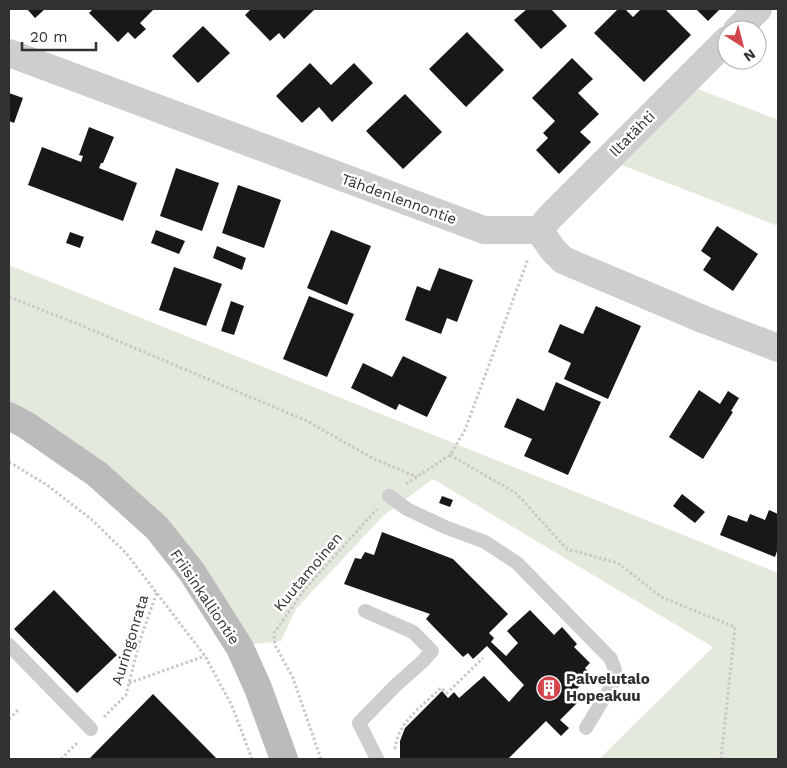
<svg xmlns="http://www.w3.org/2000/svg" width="787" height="768" viewBox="0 0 787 768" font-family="'Work Sans',sans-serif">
	<rect width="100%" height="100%" fill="#fff"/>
	<path fill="#e3e9dd" d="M 698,89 L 778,120 L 778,226 L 622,165 Z
		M 9,265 L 778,573 L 778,759 L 599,759 L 713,647 L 433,479 L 383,516 L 296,609 L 281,641 L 254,644 L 223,597 L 134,491 L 60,431 L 9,402 Z"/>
	<path fill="#181818" d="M 27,9 L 45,9 L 35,18 Z
		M 93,9 L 154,9 L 140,23 L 146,29 L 135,39 L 128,32 L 118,42 L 89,13 Z
		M 251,9 L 315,9 L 284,39 L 279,33 L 270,41 L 245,15 Z
		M 527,9 L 551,9 L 567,26 L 541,49 L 514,20 Z
		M 618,9 L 625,9 L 633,17 L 641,9 L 665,9 L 691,35 L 644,82 L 594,33 Z
		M 696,9 L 720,9 L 708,21 Z
		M 203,26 L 230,53 L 198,83 L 172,56 Z
		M 467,32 L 504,70 L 466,107 L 429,69 Z
		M 572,58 L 593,79 L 578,93 L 599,114 L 580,132 L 591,142 L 559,174 L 536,150 L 548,138 L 543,133 L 555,121 L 532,98 Z
		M 310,63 L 331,85 L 354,63 L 373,83 L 332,122 L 319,107 L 302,123 L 276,96 Z
		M 9,93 L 23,98 L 14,123 L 9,121 Z
		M 405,94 L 442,132 L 403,169 L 366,131 Z
		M 89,127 L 114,137 L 103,163 L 101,163 L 99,168 L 137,183 L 123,221 L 28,185 L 42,147 L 81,162 L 83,156 L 79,155 Z
		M 176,168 L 219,183 L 202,231 L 160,216 Z
		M 238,185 L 281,200 L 264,248 L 222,233 Z
		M 717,226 L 758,254 L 733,291 L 703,270 L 711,258 L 701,251 Z
		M 156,230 L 185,241 L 179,254 L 151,243 Z
		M 331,230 L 371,246 L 347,305 L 307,288 Z
		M 70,232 L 84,237 L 80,248 L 66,243 Z
		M 217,246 L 246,258 L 242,270 L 213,258 Z
		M 174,267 L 222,284 L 206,326 L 159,310 Z
		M 439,268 L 473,280 L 457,322 L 447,318 L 441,334 L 405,320 L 417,286 L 430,291 Z
		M 309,296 L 354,314 L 327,377 L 283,359 Z
		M 231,301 L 244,306 L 234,335 L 221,331 Z
		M 596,306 L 641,326 L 608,399 L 564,379 L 571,363 L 548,352 L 560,324 L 583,334 Z
		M 403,356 L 447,377 L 427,417 L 399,404 L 396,410 L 351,388 L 363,363 L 392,377 Z
		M 556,382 L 601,402 L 568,475 L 524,456 L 532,439 L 504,427 L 517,398 L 544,411 Z
		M 699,390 L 720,404 L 728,391 L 739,398 L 731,411 L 733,412 L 703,459 L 669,437 Z
		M 682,494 L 705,512 L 695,523 L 673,506 Z
		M 442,496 L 453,500 L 450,507 L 439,503 Z
		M 769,510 L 778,514 L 778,548 L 775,557 L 720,535 L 728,515 L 747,522 L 750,514 L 765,520 Z
		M 382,532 L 453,559 L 508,614 L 489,633 L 494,638 L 491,642 L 506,656 L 518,643 L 507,631 L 530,610 L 554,635 L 562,627 L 577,644 L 574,647 L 590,663 L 585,668 L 591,675 L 572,694 L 579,701 L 560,720 L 569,728 L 561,736 L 546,721 L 508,759 L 400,759 L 400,741 L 405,728 L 442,691 L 448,698 L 454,692 L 459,698 L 484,676 L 509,702 L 524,685 L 487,646 L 473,659 L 468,653 L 463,657 L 426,619 L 430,614 L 344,584 L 355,558 L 361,559 L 365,552 L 374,555 Z
		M 54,590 L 117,655 L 77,693 L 14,629 Z
		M 153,694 L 217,759 L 89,759 Z"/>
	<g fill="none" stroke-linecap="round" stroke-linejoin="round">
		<path stroke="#c8c8c8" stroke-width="3" stroke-dasharray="2.5 2.5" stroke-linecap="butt" d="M 9,297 L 73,322 L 307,421 L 374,459 L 417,477
			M 450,455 L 516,493 L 567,549 L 618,563 L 661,597 L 735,627 L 721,759
			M 9,462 L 47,485 L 91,519 L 126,553 L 205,656 L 232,706 L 252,759
			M 406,484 L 450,455 L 465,430 L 528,259
			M 129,683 L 205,656
			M 104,717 L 126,695 L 140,640 L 157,592
			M 9,719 L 18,710
			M 395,749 C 398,722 423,705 441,688 L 447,693 L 483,658
			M 61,759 L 78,742
			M 321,759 L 293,678 L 275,645 L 274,633 L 305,589 L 377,509"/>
		<path stroke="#cecece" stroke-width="14" d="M 389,496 L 407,509 L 445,527 L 485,542 L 517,563 L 611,659 L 615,670 L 615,680 L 586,728
			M 365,611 L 413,632 L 432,651 L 423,661 L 394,687 L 359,723 L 377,759
			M 9,645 L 91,729"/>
		<path stroke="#cecece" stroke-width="28" d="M 737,30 L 758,9
			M 9,53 L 484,230 L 539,230
			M 539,230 L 553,250 L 563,260 L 705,320 L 778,348
			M 539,230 L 551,216 L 727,40"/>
		<path stroke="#bbb" stroke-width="28" d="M 9,416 L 26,425 L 97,474 L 157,528 L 192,572 L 240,648 L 258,688 L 284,759"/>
	</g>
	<defs>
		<symbol id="building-disc" viewBox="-11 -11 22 22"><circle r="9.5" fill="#d4464d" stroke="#fff"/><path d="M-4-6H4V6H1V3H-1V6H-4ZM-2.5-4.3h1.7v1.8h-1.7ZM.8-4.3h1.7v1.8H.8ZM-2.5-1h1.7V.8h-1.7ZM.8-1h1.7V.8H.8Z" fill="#fff"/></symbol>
	</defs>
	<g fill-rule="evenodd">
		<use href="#building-disc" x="535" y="674" width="28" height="28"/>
	</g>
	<g text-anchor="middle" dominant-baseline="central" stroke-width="5" stroke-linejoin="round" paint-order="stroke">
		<g font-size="15" fill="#313131" stroke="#fff">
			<text transform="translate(632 134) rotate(-45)">Iltatähti</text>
			<text transform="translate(399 199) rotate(20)">Tähdenlennontie</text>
			<text transform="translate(308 572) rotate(-50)">Kuutamoinen</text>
			<text transform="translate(205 597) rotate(56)">Friisinkalliontie</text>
			<text transform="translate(130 640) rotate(-73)">Auringonrata</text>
		</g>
		<g font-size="15" font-weight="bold" fill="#313131" stroke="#fff" text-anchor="start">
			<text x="566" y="679">Palvelutalo<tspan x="566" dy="17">Hopeakuu</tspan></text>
		</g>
	</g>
	<rect width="787" height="768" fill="none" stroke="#313131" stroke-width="20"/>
	<g transform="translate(742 45) rotate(144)"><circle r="24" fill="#ffffff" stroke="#adadad"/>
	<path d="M0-4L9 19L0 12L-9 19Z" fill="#d4464d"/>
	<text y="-8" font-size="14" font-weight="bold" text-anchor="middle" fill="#313131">N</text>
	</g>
	<path d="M22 42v8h74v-8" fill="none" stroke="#313131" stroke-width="2.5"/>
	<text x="30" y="42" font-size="15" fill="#313131" stroke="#ffffff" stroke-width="4" paint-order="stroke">20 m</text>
</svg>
